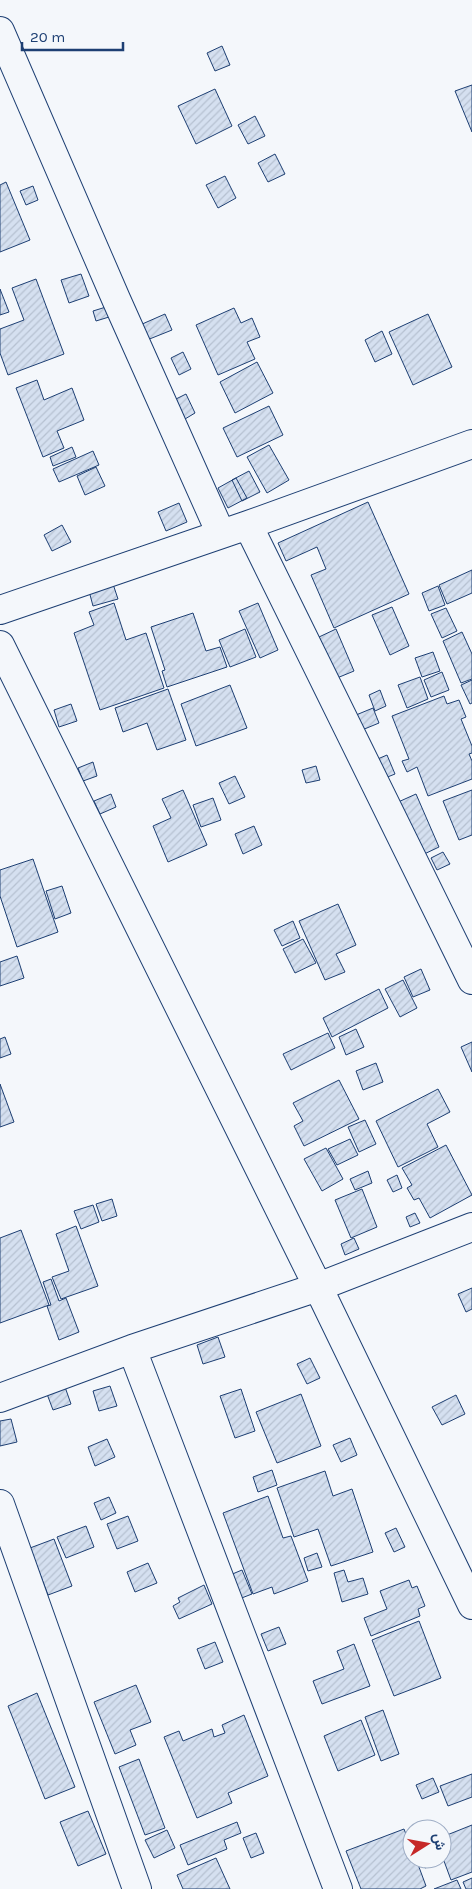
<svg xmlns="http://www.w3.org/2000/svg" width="472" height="1889" viewBox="0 0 472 1889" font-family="Karla,Vazirmatn,sans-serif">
	<defs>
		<pattern id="building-hatch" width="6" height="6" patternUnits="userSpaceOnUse" patternTransform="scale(1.25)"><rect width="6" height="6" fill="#d5e0f0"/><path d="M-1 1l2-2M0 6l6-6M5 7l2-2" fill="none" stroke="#b6c1d1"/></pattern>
	</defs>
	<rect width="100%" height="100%" fill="#f4f7fb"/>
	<path fill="url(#building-hatch)" stroke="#1d3f73" d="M 222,46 L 230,65 L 215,71 L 207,53 Z
		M 472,85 L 472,132 L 455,91 Z
		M 215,89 L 232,126 L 196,144 L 178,106 Z
		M 255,116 L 265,136 L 248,144 L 238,125 Z
		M 275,154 L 285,174 L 268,182 L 258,163 Z
		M 225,176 L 236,198 L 218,208 L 206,185 Z
		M 6,182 L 30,240 L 0,252 L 0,185 Z
		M 33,186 L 38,200 L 26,205 L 20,191 Z
		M 81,274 L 89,296 L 69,303 L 61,280 Z
		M 36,279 L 64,354 L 8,375 L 0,353 L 0,329 L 24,320 L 12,288 Z
		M 0,289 L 9,312 L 0,315 Z
		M 106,307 L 109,317 L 96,321 L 93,311 Z
		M 234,308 L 241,323 L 252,318 L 260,337 L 247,342 L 255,359 L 218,375 L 196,325 Z
		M 165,314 L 172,330 L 147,340 L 140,325 Z
		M 428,314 L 452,367 L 413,385 L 389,332 Z
		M 382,331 L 392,354 L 375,362 L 365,340 Z
		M 183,352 L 191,369 L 179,375 L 171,358 Z
		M 257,362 L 273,393 L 235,413 L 220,382 Z
		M 37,380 L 44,400 L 72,388 L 84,420 L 57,431 L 64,448 L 43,457 L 16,388 Z
		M 186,394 L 195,413 L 185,419 L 176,399 Z
		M 269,406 L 283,435 L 237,457 L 223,428 Z
		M 269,445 L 289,480 L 267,493 L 247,457 Z
		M 72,447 L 76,457 L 53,466 L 50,457 Z
		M 93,451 L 99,465 L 59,482 L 53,469 Z
		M 96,467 L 105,486 L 85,495 L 77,476 Z
		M 249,471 L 260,492 L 242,501 L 232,480 Z
		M 236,478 L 247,498 L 228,508 L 218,488 Z
		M 368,502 L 409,594 L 334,628 L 311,575 L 326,569 L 317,547 L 286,561 L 278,543 Z
		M 179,503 L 187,522 L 166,531 L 158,512 Z
		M 62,525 L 71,542 L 52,551 L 44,535 Z
		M 472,570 L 472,593 L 447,604 L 439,585 Z
		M 113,584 L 118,599 L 93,606 L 89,591 Z
		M 438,586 L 445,605 L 429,611 L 422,593 Z
		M 114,603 L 126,640 L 146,633 L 164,688 L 100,710 L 74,633 L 94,625 L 89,612 Z
		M 258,603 L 278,650 L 260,658 L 239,611 Z
		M 392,607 L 409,646 L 390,655 L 372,615 Z
		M 446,608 L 457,631 L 442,638 L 431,614 Z
		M 193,613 L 206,651 L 220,647 L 227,667 L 167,687 L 162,671 L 165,670 L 151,627 Z
		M 245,629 L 256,657 L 230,667 L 219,640 Z
		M 336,629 L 354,671 L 337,678 L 319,637 Z
		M 462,632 L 472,654 L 472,679 L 461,683 L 443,641 Z
		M 433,652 L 440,671 L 422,677 L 415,658 Z
		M 442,672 L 449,690 L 431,697 L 424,680 Z
		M 420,677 L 428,699 L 407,708 L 398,685 Z
		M 472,680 L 472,703 L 470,704 L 461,685 Z
		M 230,685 L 247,728 L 196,746 L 181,704 Z
		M 168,689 L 186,740 L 157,750 L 147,723 L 123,732 L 115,708 Z
		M 380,690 L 386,706 L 375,711 L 369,695 Z
		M 444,696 L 447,704 L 459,700 L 466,717 L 461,719 L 472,746 L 472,753 L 469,754 L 472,761 L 472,779 L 428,796 L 417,767 L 407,772 L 402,761 L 409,759 L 392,716 Z
		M 71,704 L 77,721 L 59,727 L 54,710 Z
		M 373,708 L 379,723 L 362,730 L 356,715 Z
		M 387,755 L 395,774 L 380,780 L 373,761 Z
		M 93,762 L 97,776 L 83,781 L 78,768 Z
		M 316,766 L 320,780 L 306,783 L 302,770 Z
		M 235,776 L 245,797 L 229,804 L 219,783 Z
		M 183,790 L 207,845 L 168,862 L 153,826 L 171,818 L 162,799 Z
		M 472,790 L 472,835 L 459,840 L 443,801 Z
		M 111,794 L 116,807 L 100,814 L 94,801 Z
		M 416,794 L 439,847 L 420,856 L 396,803 Z
		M 213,798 L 221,820 L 201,827 L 193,805 Z
		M 254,826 L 262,845 L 243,854 L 235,834 Z
		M 443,852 L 450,864 L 437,870 L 431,858 Z
		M 33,859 L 58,932 L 17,947 L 0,896 L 0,870 Z
		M 62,886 L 71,913 L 55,919 L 46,891 Z
		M 338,904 L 356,945 L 336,954 L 345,972 L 325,980 L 299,921 Z
		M 293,921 L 300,938 L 282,946 L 274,930 Z
		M 303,939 L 316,963 L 295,973 L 283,949 Z
		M 17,956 L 24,978 L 0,986 L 0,962 Z
		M 421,969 L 430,990 L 413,997 L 404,977 Z
		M 403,980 L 417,1008 L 400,1017 L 385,989 Z
		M 379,989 L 388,1008 L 332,1037 L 323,1018 Z
		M 356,1029 L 364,1047 L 346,1055 L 339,1037 Z
		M 328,1033 L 335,1048 L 291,1070 L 283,1054 Z
		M 5,1037 L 11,1054 L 0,1058 L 0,1039 Z
		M 472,1042 L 472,1072 L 461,1047 Z
		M 376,1063 L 383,1082 L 363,1090 L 356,1071 Z
		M 339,1080 L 359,1119 L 304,1146 L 294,1126 L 303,1121 L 293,1103 Z
		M 0,1084 L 14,1122 L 0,1127 Z
		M 438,1089 L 450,1112 L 427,1124 L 438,1147 L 398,1167 L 376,1121 Z
		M 365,1120 L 376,1144 L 359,1152 L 348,1127 Z
		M 350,1139 L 358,1155 L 337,1165 L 328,1149 Z
		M 446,1145 L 472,1195 L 430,1218 L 419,1198 L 414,1200 L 407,1188 L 412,1185 L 402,1168 Z
		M 326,1148 L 343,1179 L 322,1191 L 304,1159 Z
		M 368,1171 L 372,1183 L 355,1190 L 350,1179 Z
		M 397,1175 L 402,1188 L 393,1192 L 387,1180 Z
		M 362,1189 L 377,1227 L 351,1238 L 335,1200 Z
		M 112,1199 L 117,1216 L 102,1221 L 96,1204 Z
		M 93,1205 L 99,1222 L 81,1229 L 74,1211 Z
		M 415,1213 L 420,1223 L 410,1227 L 406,1217 Z
		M 76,1226 L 98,1286 L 61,1299 L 52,1277 L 69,1271 L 56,1234 Z
		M 21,1230 L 49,1305 L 0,1323 L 0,1238 Z
		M 354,1238 L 359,1249 L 345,1255 L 341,1244 Z
		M 51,1279 L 59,1301 L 66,1298 L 79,1332 L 59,1340 L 47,1306 L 51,1305 L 43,1282 Z
		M 472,1288 L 472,1309 L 466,1312 L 458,1294 Z
		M 218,1337 L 225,1357 L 203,1364 L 197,1345 Z
		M 310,1358 L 320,1378 L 307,1384 L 297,1364 Z
		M 110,1386 L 117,1406 L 99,1411 L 93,1391 Z
		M 65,1387 L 71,1404 L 53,1410 L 47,1394 Z
		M 241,1389 L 255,1431 L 235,1438 L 220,1396 Z
		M 301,1394 L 321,1446 L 277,1463 L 256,1412 Z
		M 456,1395 L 465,1414 L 442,1425 L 432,1407 Z
		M 11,1419 L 17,1442 L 0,1446 L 0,1421 Z
		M 350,1438 L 357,1455 L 341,1462 L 333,1445 Z
		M 107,1439 L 115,1457 L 95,1466 L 88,1447 Z
		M 272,1470 L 277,1485 L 258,1492 L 253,1477 Z
		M 325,1471 L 333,1496 L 352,1489 L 373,1552 L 331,1566 L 318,1529 L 294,1537 L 277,1488 Z
		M 268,1496 L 283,1538 L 291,1536 L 308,1581 L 274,1594 L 272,1587 L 253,1594 L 223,1513 Z
		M 109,1497 L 116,1513 L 101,1520 L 94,1503 Z
		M 128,1516 L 138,1541 L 117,1549 L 107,1524 Z
		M 86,1526 L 94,1547 L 66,1558 L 57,1537 Z
		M 396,1528 L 405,1547 L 394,1552 L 385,1533 Z
		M 54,1539 L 72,1586 L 48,1595 L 30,1548 Z
		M 317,1553 L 322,1567 L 308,1571 L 304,1558 Z
		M 148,1563 L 157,1583 L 135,1592 L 127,1572 Z
		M 242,1570 L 252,1594 L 239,1599 L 230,1575 Z
		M 344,1570 L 348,1582 L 363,1578 L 368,1594 L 342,1602 L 334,1573 Z
		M 409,1580 L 412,1588 L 417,1586 L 425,1606 L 418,1609 L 420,1616 L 371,1636 L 364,1618 L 387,1609 L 380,1591 Z
		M 204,1585 L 212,1604 L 179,1619 L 173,1606 L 180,1602 L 178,1598 Z
		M 419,1621 L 441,1678 L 394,1696 L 372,1640 Z
		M 279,1627 L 286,1644 L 268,1651 L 261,1634 Z
		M 215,1642 L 223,1662 L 205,1669 L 197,1649 Z
		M 354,1644 L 370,1686 L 322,1704 L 313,1681 L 344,1669 L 337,1651 Z
		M 136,1685 L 151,1722 L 130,1730 L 136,1745 L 115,1754 L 94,1702 Z
		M 37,1693 L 75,1787 L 45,1799 L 8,1706 Z
		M 383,1710 L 399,1754 L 381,1761 L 365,1717 Z
		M 244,1715 L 268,1776 L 228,1793 L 232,1803 L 197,1818 L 164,1737 L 179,1731 L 183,1741 L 212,1729 L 214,1737 L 225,1733 L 222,1725 Z
		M 361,1720 L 375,1755 L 338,1771 L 324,1736 Z
		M 139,1759 L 165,1828 L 145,1835 L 119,1767 Z
		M 472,1774 L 472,1797 L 448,1806 L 440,1786 Z
		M 433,1778 L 439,1792 L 422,1799 L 416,1785 Z
		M 88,1811 L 106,1854 L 78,1866 L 60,1822 Z
		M 237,1822 L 241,1833 L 224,1840 L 227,1849 L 188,1865 L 180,1845 Z
		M 472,1825 L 472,1872 L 451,1880 L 444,1861 L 425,1868 L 421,1859 L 442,1859 L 442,1837 Z
		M 404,1829 L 412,1850 L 412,1859 L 416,1859 L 426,1886 L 420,1889 L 361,1889 L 346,1851 Z
		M 167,1830 L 175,1848 L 154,1858 L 145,1840 Z
		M 256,1833 L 264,1853 L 251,1858 L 243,1838 Z
		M 216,1858 L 230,1889 L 183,1889 L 177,1875 Z
		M 472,1878 L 472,1889 L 466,1889 L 463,1882 Z
		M 457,1880 L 461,1889 L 434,1889 Z"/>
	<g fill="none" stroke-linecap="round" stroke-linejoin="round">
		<defs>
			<path id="street" d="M 0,31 L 116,299 L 221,534
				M 248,525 L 472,980
				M 0,610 L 248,525 L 472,444
				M 0,645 L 318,1287 L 472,1605
				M 132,1349 L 338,1889
				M 0,1398 L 132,1349 L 318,1287 L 472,1227
				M 0,1504 L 137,1889"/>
		</defs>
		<use href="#street" stroke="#1d3f73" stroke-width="30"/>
		<use href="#street" stroke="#f4f7fb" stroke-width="28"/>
	</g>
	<g transform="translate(427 1844) rotate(79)"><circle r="24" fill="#f4f7fb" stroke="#9eadc5"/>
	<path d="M0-4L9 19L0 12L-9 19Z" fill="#c62828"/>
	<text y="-8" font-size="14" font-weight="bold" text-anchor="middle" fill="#1d3f73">ش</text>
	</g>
	<path d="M22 42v8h101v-8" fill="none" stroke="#1d3f73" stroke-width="2.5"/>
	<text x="30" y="42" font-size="15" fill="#1d3f73" stroke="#f4f7fb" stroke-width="4" paint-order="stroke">20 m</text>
</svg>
